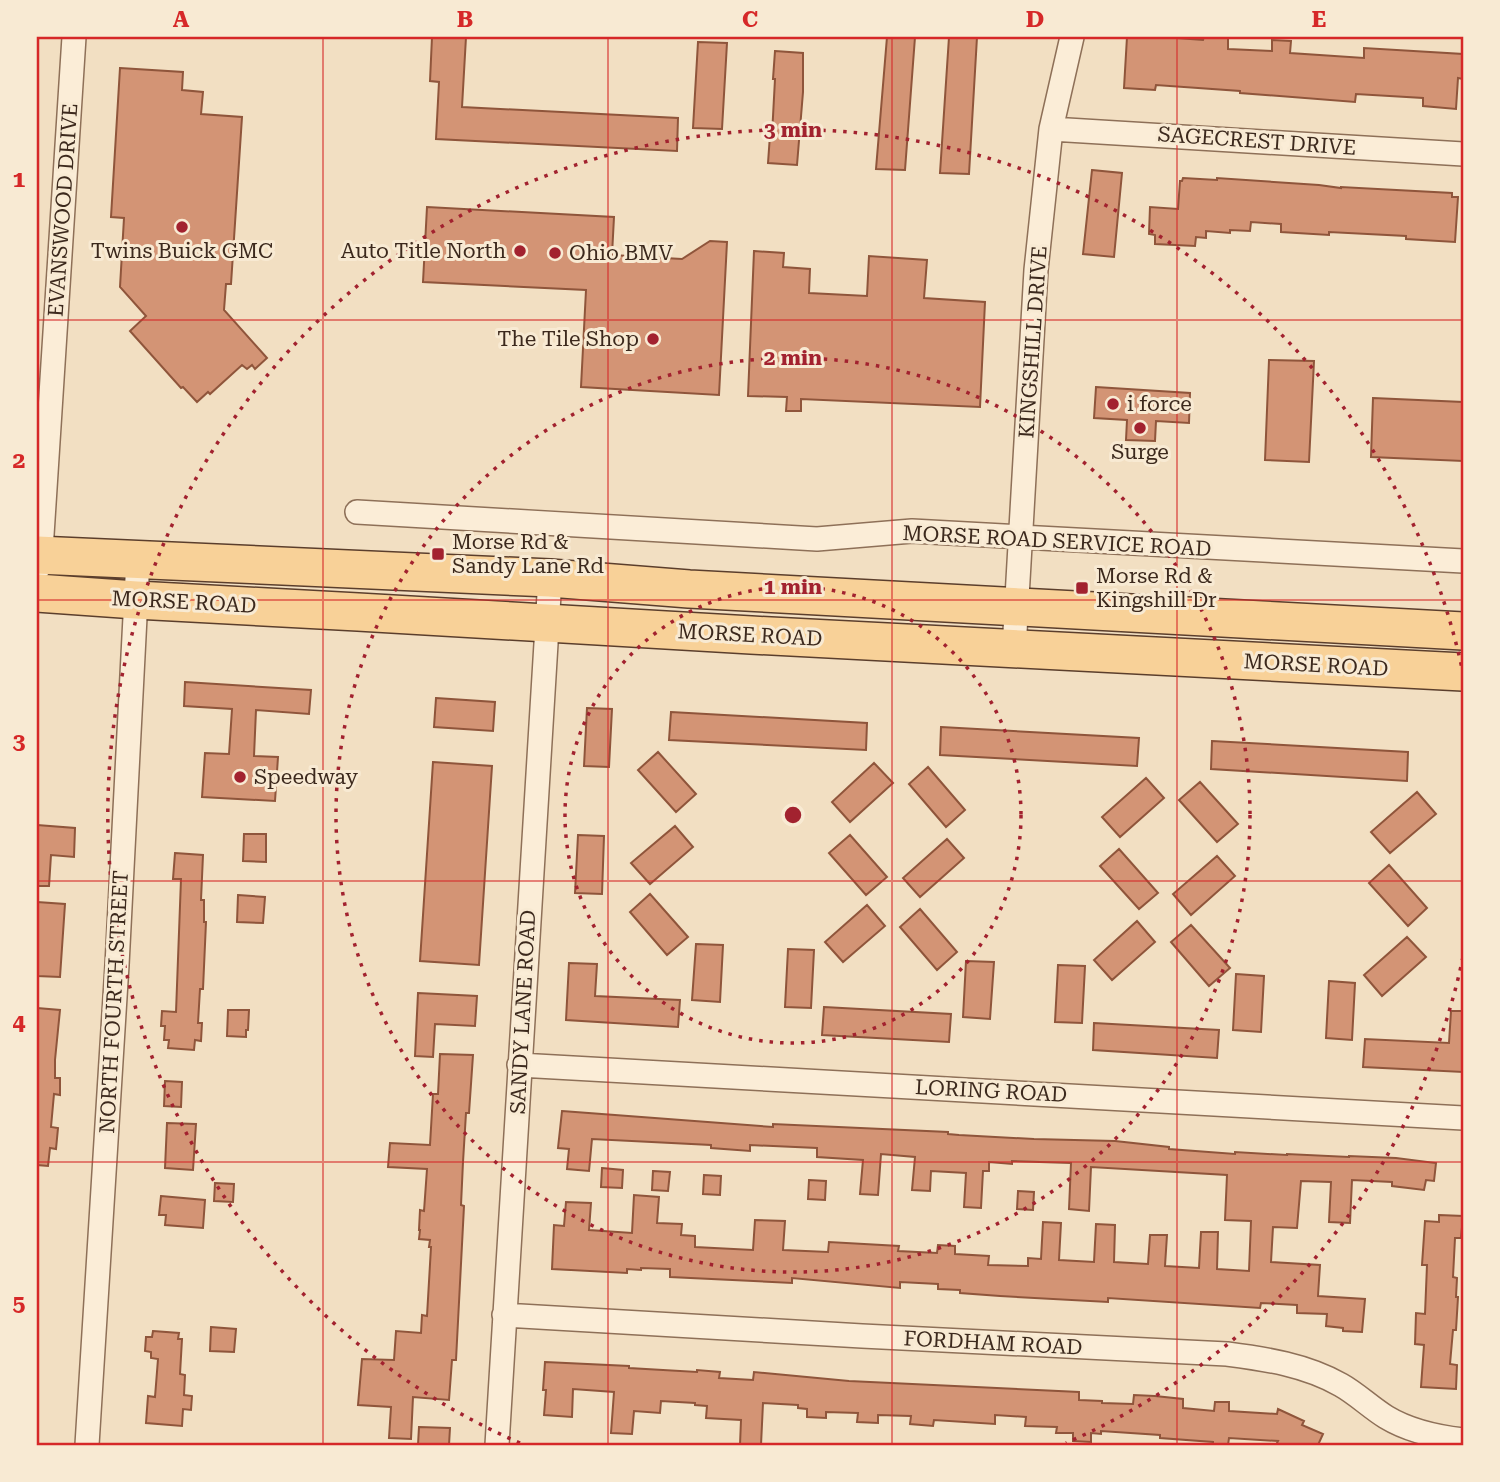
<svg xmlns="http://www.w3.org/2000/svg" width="1500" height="1482" viewBox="0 0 1500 1482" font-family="'Roboto Serif',serif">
	<rect width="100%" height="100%" fill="#f2dfc2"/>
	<path fill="#d39475" stroke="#8f553b" stroke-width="2" d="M 432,37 L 466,37 L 462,107 L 678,118 L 677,151 L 436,139 L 439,82 L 430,81 Z
		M 887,37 L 915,37 L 905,170 L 876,169 Z
		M 949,37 L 977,37 L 969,174 L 940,173 Z
		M 1127,37 L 1163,37 L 1203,40 L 1204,37 L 1228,37 L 1228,49 L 1272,51 L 1272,40 L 1291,41 L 1290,53 L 1364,58 L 1364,48 L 1463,54 L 1463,79 L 1458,78 L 1456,109 L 1423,106 L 1423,98 L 1356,94 L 1355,102 L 1240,93 L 1240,91 L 1156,85 L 1155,90 L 1124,88 Z
		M 698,42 L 727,43 L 722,129 L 693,128 Z
		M 775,51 L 803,53 L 803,92 L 797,165 L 768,163 L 770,135 L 772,135 L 775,79 L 773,79 Z
		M 120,68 L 183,72 L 182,90 L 203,92 L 201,114 L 242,117 L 231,284 L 226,284 L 224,310 L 267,358 L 255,369 L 252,365 L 247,369 L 242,365 L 210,394 L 208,392 L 197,402 L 183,387 L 181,388 L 130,331 L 146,316 L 120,287 L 124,218 L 111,217 Z
		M 1092,170 L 1122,173 L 1114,257 L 1083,254 Z
		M 1183,178 L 1217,180 L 1217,178 L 1319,185 L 1341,188 L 1341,187 L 1452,193 L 1452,197 L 1458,197 L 1455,242 L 1406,239 L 1406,236 L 1329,232 L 1329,235 L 1281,232 L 1281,224 L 1251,222 L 1250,231 L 1230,230 L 1230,233 L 1206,231 L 1206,238 L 1196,237 L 1195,246 L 1155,244 L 1155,235 L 1149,234 L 1150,207 L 1178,209 L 1180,181 L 1182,181 Z
		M 427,207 L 614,217 L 612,255 L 682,259 L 710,241 L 727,242 L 719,395 L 581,387 L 586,290 L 423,282 Z
		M 754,251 L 784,253 L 783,267 L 810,269 L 809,293 L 867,296 L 869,256 L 927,260 L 924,298 L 985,302 L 980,407 L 801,399 L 801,411 L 786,411 L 787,397 L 748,396 Z
		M 1269,360 L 1314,361 L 1309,462 L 1265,460 Z
		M 1096,387 L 1190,393 L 1189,423 L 1156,421 L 1155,441 L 1126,440 L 1127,420 L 1094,418 Z
		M 1373,398 L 1463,402 L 1463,461 L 1371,457 Z
		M 185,682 L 311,690 L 309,714 L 256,710 L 254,756 L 278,757 L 275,801 L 202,797 L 205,753 L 229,754 L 232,709 L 184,706 Z
		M 436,698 L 495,702 L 493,731 L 434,727 Z
		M 587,708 L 612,709 L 609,767 L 584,766 Z
		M 671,712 L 867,723 L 866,750 L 669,740 Z
		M 941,727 L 1139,738 L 1137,766 L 940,755 Z
		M 1212,741 L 1408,752 L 1407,781 L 1211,769 Z
		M 658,752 L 696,794 L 676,812 L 638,770 Z
		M 433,762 L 492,766 L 479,965 L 420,961 Z
		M 874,763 L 893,783 L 850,822 L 832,802 Z
		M 928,767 L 965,810 L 946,827 L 909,784 Z
		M 1146,778 L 1164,798 L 1120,837 L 1102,817 Z
		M 1200,782 L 1238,824 L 1217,842 L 1179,800 Z
		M 1417,792 L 1436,814 L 1390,853 L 1371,832 Z
		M 37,825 L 75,828 L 74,857 L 51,855 L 49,886 L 37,886 Z
		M 675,826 L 693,847 L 650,884 L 631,863 Z
		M 244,834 L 266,834 L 266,862 L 243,861 Z
		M 578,835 L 604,836 L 602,894 L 575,893 Z
		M 850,835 L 887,877 L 866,895 L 829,853 Z
		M 947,839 L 964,858 L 920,897 L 903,878 Z
		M 1119,849 L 1158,893 L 1139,909 L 1100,866 Z
		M 175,853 L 203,855 L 201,900 L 204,900 L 204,922 L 206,922 L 203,989 L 200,989 L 198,1023 L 202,1023 L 201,1041 L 195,1040 L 194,1050 L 168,1048 L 169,1040 L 164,1040 L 165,1026 L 161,1026 L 162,1011 L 176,1012 L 181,879 L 173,879 Z
		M 1217,856 L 1235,876 L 1191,915 L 1173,894 Z
		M 1389,865 L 1427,908 L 1408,926 L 1369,883 Z
		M 650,894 L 688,937 L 667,955 L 630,912 Z
		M 238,895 L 265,897 L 263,923 L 237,922 Z
		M 37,902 L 65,904 L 60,977 L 37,976 Z
		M 867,905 L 885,926 L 843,962 L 825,942 Z
		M 920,909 L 957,952 L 937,970 L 900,927 Z
		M 1137,921 L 1155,942 L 1112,980 L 1094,960 Z
		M 1191,925 L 1230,968 L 1209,986 L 1171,942 Z
		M 1407,937 L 1426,957 L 1382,996 L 1364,975 Z
		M 696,944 L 723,945 L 720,1002 L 692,1000 Z
		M 788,949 L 814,950 L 811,1008 L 785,1007 Z
		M 966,961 L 994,962 L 990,1019 L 963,1017 Z
		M 569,963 L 597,964 L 595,996 L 680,1000 L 678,1027 L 566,1020 Z
		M 1058,965 L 1085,966 L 1082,1023 L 1055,1022 Z
		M 1236,974 L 1264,976 L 1261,1032 L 1233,1030 Z
		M 1329,981 L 1355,983 L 1352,1040 L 1326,1038 Z
		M 418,993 L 477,996 L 475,1026 L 435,1024 L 433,1057 L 415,1056 Z
		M 824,1007 L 951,1014 L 949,1042 L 822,1035 Z
		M 37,1008 L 60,1010 L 55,1060 L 55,1078 L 60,1078 L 60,1095 L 54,1094 L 51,1127 L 58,1128 L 56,1149 L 50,1148 L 48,1166 L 37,1165 Z
		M 228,1010 L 249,1010 L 248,1030 L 246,1030 L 246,1037 L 227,1036 Z
		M 1451,1011 L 1463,1011 L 1463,1072 L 1363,1067 L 1365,1039 L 1449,1043 Z
		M 1094,1023 L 1219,1030 L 1217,1058 L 1093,1050 Z
		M 440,1054 L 473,1055 L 469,1113 L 466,1113 L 463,1162 L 461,1205 L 464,1206 L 456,1360 L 452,1360 L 449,1400 L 413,1397 L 411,1439 L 389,1438 L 391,1407 L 358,1405 L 362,1359 L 394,1360 L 396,1331 L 421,1333 L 422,1315 L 427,1316 L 431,1247 L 429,1247 L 430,1240 L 419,1239 L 420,1230 L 419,1230 L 420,1210 L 424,1211 L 427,1169 L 388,1167 L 390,1143 L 430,1145 L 433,1094 L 438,1094 Z
		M 165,1081 L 182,1082 L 181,1107 L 164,1106 Z
		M 562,1111 L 773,1127 L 773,1124 L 948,1132 L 948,1134 L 959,1135 L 1034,1139 L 1115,1141 L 1169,1147 L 1169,1149 L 1235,1154 L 1235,1152 L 1287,1155 L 1287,1154 L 1349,1157 L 1349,1156 L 1396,1158 L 1436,1163 L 1434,1181 L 1426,1180 L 1424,1190 L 1392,1186 L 1392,1182 L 1352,1180 L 1350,1223 L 1329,1222 L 1331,1182 L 1301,1181 L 1297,1228 L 1273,1227 L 1271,1262 L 1320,1265 L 1318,1296 L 1365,1299 L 1362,1332 L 1343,1331 L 1343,1328 L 1326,1326 L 1327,1314 L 1297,1313 L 1297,1305 L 1261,1303 L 1260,1308 L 1108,1298 L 1108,1302 L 1000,1296 L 960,1293 L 960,1290 L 938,1289 L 938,1284 L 900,1282 L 900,1288 L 792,1278 L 792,1283 L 670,1277 L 670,1269 L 641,1268 L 641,1270 L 627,1269 L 627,1273 L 552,1269 L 554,1225 L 564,1226 L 566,1202 L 591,1203 L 589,1230 L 632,1233 L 634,1195 L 659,1197 L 657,1223 L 682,1224 L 681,1235 L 695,1236 L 695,1247 L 753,1250 L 755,1220 L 785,1221 L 783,1250 L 828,1252 L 829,1242 L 899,1246 L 898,1251 L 937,1253 L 938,1245 L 955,1246 L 955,1254 L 989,1256 L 988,1265 L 1028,1266 L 1028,1258 L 1041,1259 L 1043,1222 L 1061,1223 L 1059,1260 L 1094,1262 L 1096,1224 L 1115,1225 L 1114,1262 L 1148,1264 L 1150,1235 L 1167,1235 L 1165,1266 L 1199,1268 L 1201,1232 L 1218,1232 L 1217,1269 L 1249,1271 L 1251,1221 L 1225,1220 L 1227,1175 L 1091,1167 L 1089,1211 L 1069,1209 L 1071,1163 L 1012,1161 L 1012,1164 L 989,1162 L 989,1171 L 983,1171 L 981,1208 L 964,1207 L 966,1173 L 931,1171 L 930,1191 L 912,1190 L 915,1157 L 881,1154 L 878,1195 L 860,1194 L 863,1160 L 817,1157 L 817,1148 L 750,1145 L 750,1151 L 711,1148 L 711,1145 L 592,1139 L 589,1171 L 567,1169 L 569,1149 L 558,1148 Z
		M 167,1123 L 196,1124 L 193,1170 L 165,1168 Z
		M 602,1168 L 623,1170 L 622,1188 L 601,1187 Z
		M 653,1171 L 670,1172 L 668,1191 L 652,1190 Z
		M 704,1175 L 721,1176 L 720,1195 L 703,1194 Z
		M 809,1180 L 826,1181 L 825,1200 L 808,1199 Z
		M 215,1183 L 234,1184 L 233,1202 L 214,1201 Z
		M 1018,1191 L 1034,1192 L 1033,1210 L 1017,1209 Z
		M 161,1196 L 205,1200 L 203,1228 L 165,1225 L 166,1215 L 159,1215 Z
		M 1439,1215 L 1463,1216 L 1461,1238 L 1455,1238 L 1453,1277 L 1457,1278 L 1456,1297 L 1458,1297 L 1456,1330 L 1453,1330 L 1450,1364 L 1457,1365 L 1456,1389 L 1421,1387 L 1424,1345 L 1415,1344 L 1416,1313 L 1425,1314 L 1427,1265 L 1422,1265 L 1425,1221 L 1439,1222 Z
		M 211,1327 L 236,1329 L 234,1352 L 210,1351 Z
		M 153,1331 L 179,1333 L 178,1339 L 182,1339 L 180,1374 L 185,1375 L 184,1395 L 192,1396 L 191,1410 L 183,1409 L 182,1426 L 146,1423 L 148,1396 L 155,1397 L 158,1359 L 151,1358 L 151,1352 L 145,1351 L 146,1337 L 152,1337 Z
		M 545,1362 L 629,1366 L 629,1368 L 697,1372 L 697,1370 L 720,1372 L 719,1378 L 753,1380 L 754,1372 L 849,1381 L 1079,1392 L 1079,1400 L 1102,1401 L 1102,1403 L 1133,1404 L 1134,1395 L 1155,1396 L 1183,1399 L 1183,1408 L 1214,1411 L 1215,1402 L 1229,1402 L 1229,1411 L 1277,1414 L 1278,1409 L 1304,1421 L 1302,1425 L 1323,1434 L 1318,1445 L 1276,1445 L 1278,1441 L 1229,1438 L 1228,1445 L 1213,1445 L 1213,1442 L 1160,1438 L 1160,1435 L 1101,1431 L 1101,1434 L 1091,1433 L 1091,1442 L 1073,1441 L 1073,1433 L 1056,1433 L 1057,1427 L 1025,1426 L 1026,1417 L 995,1415 L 995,1424 L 934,1420 L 933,1426 L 910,1424 L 911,1416 L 878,1415 L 878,1423 L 857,1422 L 858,1413 L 826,1412 L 826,1418 L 807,1417 L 807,1409 L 798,1408 L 798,1405 L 763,1403 L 761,1445 L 740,1445 L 741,1420 L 706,1418 L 707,1406 L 695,1405 L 695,1403 L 661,1401 L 660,1413 L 634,1411 L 632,1434 L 611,1433 L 614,1392 L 573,1389 L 572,1417 L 544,1415 L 546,1390 L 543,1390 Z
		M 419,1427 L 450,1428 L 449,1445 L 418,1445 Z"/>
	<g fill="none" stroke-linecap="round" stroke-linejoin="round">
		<defs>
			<path id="street" d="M 1051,129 L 1463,154
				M 357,512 L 817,539 L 912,531 L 1463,561
				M 40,566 L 74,37
				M 1014,649 L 1036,270 L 1051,129 L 1072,37
				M 519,1065 L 1463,1118
				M 504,1315 L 862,1336 L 1227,1354 C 1266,1359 1306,1365 1341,1385 C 1357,1394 1370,1407 1386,1417 C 1409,1431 1437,1437 1463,1440
				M 87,1445 L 117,965 L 138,559
				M 497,1445 L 550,578"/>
			<path id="primary" d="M 37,555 L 550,578 L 689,589 L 1463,631
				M 37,593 L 136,600 L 358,612 L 751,635 L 1463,672"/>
		</defs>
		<use href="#street" stroke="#8e7058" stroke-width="26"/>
		<use href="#primary" stroke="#5b3e2c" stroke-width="40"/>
		<use href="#street" stroke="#fbedd7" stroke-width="23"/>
		<use href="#primary" stroke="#f8d198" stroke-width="37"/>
	</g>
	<path fill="none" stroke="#d62828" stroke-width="2" stroke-opacity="0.55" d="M 323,37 L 323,1445M 608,37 L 608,1445M 892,37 L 892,1445M 1177,37 L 1177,1445M 37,320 L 1463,320M 37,600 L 1463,600M 37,881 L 1463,881M 37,1162 L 1463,1162"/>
	<g fill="none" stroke="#a2222f" stroke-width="3.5" stroke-dasharray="3.5 7">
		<circle cx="793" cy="815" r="228"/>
		<circle cx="793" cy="815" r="457"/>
		<path d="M1463 957A685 685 0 0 1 1066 1443M520 1443A685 685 0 1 1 1463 673"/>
	</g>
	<g fill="#a2222f" stroke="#f8ead3" stroke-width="2.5">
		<circle cx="182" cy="227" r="7"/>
		<circle cx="520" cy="251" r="7"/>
		<circle cx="555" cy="253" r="7"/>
		<circle cx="653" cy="339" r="7"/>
		<circle cx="1113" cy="404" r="7"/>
		<circle cx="1140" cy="428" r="7"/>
		<rect x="431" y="547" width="14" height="14" rx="3.5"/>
		<rect x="1075" y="581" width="14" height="14" rx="3.5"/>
		<circle cx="240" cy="777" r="7"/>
	</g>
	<g text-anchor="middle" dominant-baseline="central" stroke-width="6" stroke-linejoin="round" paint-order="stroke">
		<g font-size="21" fill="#3c291d" stroke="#f8ead3">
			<text transform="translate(1257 141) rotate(4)">SAGECREST DRIVE</text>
			<text transform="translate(63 210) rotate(-86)">EVANSWOOD DRIVE</text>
			<text transform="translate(1033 342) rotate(-86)">KINGSHILL DRIVE</text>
			<text transform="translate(1057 541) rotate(3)">MORSE ROAD SERVICE ROAD</text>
			<text transform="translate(184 602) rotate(3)">MORSE ROAD</text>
			<text transform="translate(750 635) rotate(3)">MORSE ROAD</text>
			<text transform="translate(1316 665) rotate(3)">MORSE ROAD</text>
			<text transform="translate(114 1002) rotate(-87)">NORTH FOURTH STREET</text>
			<text transform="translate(523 1012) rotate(-87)">SANDY LANE ROAD</text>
			<text transform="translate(991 1091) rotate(3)">LORING ROAD</text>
			<text transform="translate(993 1343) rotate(3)">FORDHAM ROAD</text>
		</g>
		<g font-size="21" fill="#3c291d" stroke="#f8ead3" text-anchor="start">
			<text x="182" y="251" text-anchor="middle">Twins Buick GMC</text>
			<text x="506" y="251" text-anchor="end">Auto Title North</text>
			<text x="569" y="253">Ohio BMV</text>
			<text x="639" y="339" text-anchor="end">The Tile Shop</text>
			<text x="1127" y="404">i force</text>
			<text x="1140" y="452" text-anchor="middle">Surge</text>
			<text x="452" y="542">Morse Rd &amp;<tspan x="452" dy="24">Sandy Lane Rd</tspan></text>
			<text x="1096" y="576">Morse Rd &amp;<tspan x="1096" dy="24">Kingshill Dr</tspan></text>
			<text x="254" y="777">Speedway</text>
		</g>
	</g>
	<circle cx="793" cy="815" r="10" fill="#a2222f" stroke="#f8ead3" stroke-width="3.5"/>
	<g font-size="21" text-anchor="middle" font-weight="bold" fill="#a2222f" stroke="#f8ead3" stroke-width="6" stroke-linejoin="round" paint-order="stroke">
		<text x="793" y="137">3 min</text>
		<text x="793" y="365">2 min</text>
		<text x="793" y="594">1 min</text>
	</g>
	<rect width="1500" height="1482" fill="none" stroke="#f8ead3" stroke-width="77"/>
	<rect x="38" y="38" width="1424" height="1406" fill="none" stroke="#d62828" stroke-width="2.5"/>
	<g font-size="23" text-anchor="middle" font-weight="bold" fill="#d62828">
		<text x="181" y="27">A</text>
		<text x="465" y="27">B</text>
		<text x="750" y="27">C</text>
		<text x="1035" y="27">D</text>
		<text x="1319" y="27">E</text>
		<text x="19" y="187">1</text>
		<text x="19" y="468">2</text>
		<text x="19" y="749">3</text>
		<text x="19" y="1030">4</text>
		<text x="19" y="1311">5</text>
	</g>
</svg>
